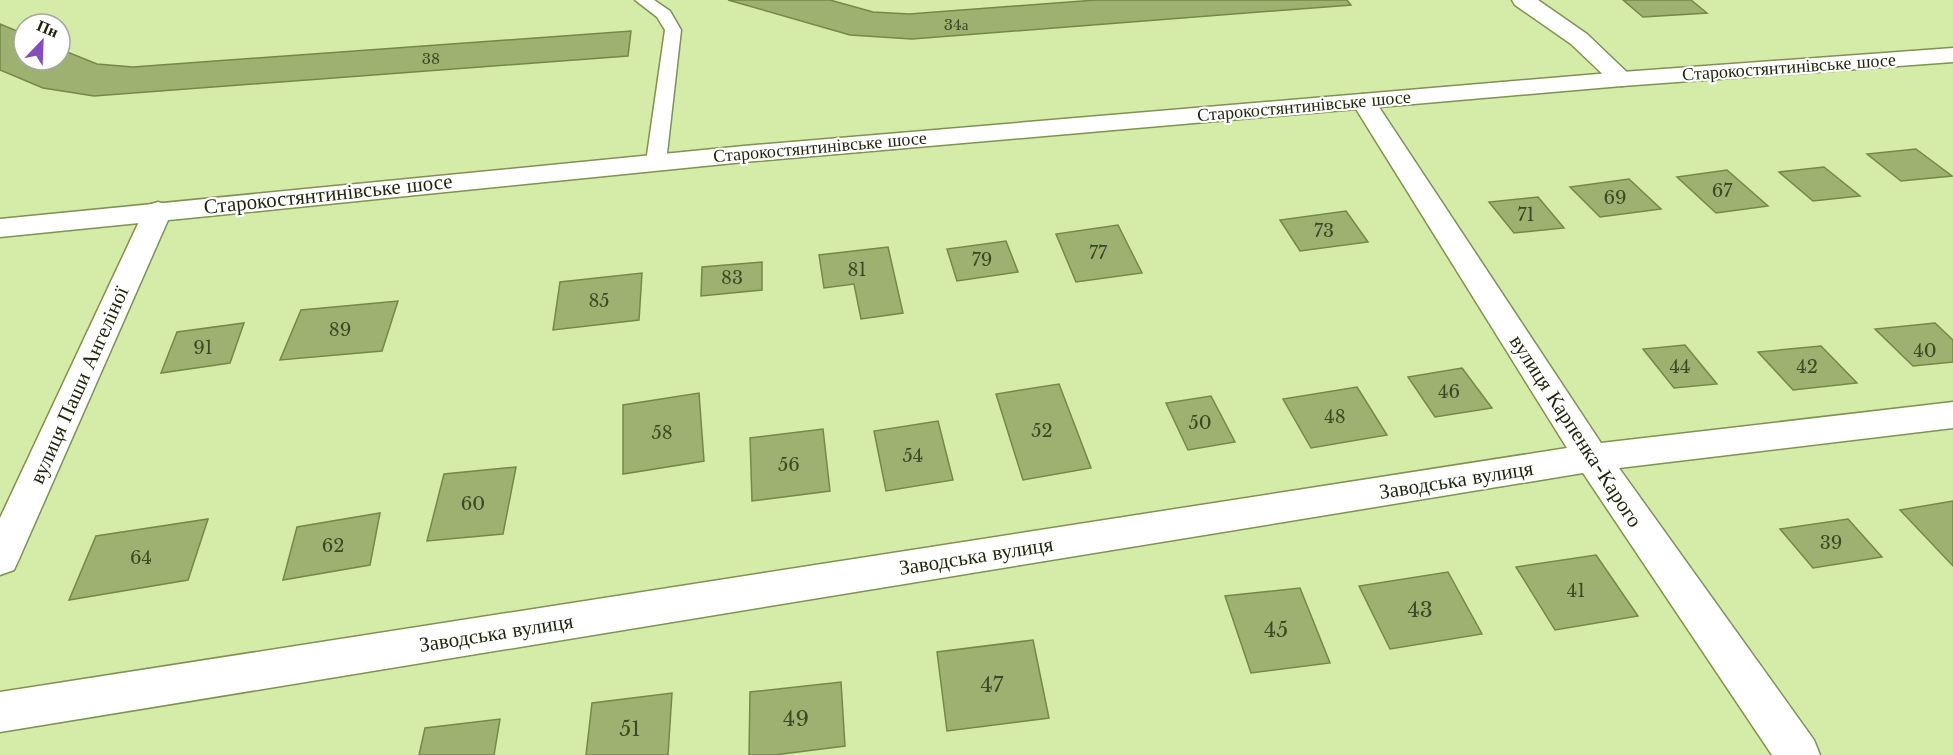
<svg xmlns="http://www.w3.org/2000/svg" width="1953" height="755" viewBox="0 0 1953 755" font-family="'Libre Baskerville',serif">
	<rect width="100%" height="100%" fill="#d5eba8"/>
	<path fill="#9db271" stroke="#748849" stroke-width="1.5" d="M 728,0 L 830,0 L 873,12 L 909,14 L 1096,0 L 1347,0 L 1351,5 L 912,39 L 850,35 Z
		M 1623,0 L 1691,0 L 1707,13 L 1643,17 Z
		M 0,24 L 24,34 L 24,60 L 60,60 L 60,49 L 97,64 L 133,67 L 631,31 L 628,56 L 94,96 L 43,88 L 0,70 Z
		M 1916,149 L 1952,176 L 1901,181 L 1867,154 Z
		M 1824,167 L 1860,196 L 1813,201 L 1779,172 Z
		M 1727,170 L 1768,206 L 1716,213 L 1677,177 Z
		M 1629,179 L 1661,209 L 1600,217 L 1570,187 Z
		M 1538,197 L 1564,228 L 1514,233 L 1489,202 Z
		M 1346,211 L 1368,242 L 1300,251 L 1280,220 Z
		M 1118,225 L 1142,273 L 1076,282 L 1056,234 Z
		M 1006,241 L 1018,272 L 957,281 L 947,249 Z
		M 888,247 L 903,313 L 861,319 L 854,284 L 824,288 L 819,255 Z
		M 762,262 L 762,290 L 701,296 L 702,267 Z
		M 642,273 L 639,320 L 553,330 L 560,282 Z
		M 398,301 L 382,351 L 280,360 L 301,310 Z
		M 244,323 L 230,363 L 161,373 L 177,332 Z
		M 1935,323 L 1953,340 L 1953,362 L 1913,366 L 1875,329 Z
		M 1685,345 L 1717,384 L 1674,388 L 1643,349 Z
		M 1821,346 L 1857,383 L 1793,390 L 1758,352 Z
		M 1462,368 L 1492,408 L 1435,417 L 1408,377 Z
		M 1059,384 L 1091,468 L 1023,480 L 996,394 Z
		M 1357,387 L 1387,435 L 1311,448 L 1283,399 Z
		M 699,393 L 704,461 L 623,474 L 623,405 Z
		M 1211,396 L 1235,442 L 1188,450 L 1166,403 Z
		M 938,421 L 953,480 L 886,491 L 874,431 Z
		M 823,429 L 830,491 L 752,501 L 750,438 Z
		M 516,467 L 503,534 L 427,541 L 444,474 Z
		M 1953,501 L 1953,566 L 1900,510 Z
		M 380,513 L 370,565 L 283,580 L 297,527 Z
		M 208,519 L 188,580 L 69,600 L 96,536 Z
		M 1848,519 L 1882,557 L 1813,568 L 1780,529 Z
		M 1596,555 L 1638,616 L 1555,630 L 1516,567 Z
		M 1448,572 L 1482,634 L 1390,649 L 1359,586 Z
		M 1300,588 L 1330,663 L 1251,673 L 1225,596 Z
		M 1033,640 L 1049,718 L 947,731 L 937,652 Z
		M 841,682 L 845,746 L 774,755 L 749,755 L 750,692 Z
		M 672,693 L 668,755 L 586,755 L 592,703 Z
		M 500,719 L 494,755 L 419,755 L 425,728 Z"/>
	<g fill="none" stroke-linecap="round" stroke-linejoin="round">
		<defs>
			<path id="service" d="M 635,0 L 654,0 L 670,11 L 681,30 L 666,162 L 663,166 L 649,166 L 646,162 L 665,30 L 657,17 Z"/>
			<path id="minor" d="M 1512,0 L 1538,0 L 1587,34 L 1634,79 L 1631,84 L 1622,86 L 1613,84 L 1571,44 L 1515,5 Z
				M 1363,94 L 1372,96 L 1375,101 L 1601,443 L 1953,402 L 1953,428 L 1619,468 L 1814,740 L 1820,755 L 1772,755 L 1583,473 L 0,732 L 0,692 L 1567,448 L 1351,101 L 1354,96 Z
				M 158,202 L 168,205 L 172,211 L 19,559 L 14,570 L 0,575 L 0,518 L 144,211 L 148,205 Z"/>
			<path id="secondary" d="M 1953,48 L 1953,62 L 1622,86 L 744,162 L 0,237 L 0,219 L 744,146 L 1622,72 Z"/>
		</defs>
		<use href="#service" stroke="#7e9252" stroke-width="3"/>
		<use href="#minor" stroke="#7e9252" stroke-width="3"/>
		<use href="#secondary" stroke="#7e9252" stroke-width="3"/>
		<use href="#service" fill="#fff" fill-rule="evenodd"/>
		<use href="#minor" fill="#fff" fill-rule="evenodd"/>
		<use href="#secondary" fill="#fff" fill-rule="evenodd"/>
	</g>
	<g text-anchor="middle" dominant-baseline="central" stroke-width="4.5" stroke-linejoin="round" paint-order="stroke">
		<g font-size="15" fill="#3e4824">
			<text x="956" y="24">34а</text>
			<text x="431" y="58">38</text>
		</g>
		<g font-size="18" fill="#1e250b" stroke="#fff">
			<text transform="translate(1789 67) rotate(-4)">Старокостянтинівське шосе</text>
			<text transform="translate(1304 106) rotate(-5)">Старокостянтинівське шосе</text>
			<text transform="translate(820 147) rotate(-5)">Старокостянтинівське шосе</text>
		</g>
		<g font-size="18" fill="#3e4824">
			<text x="1722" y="191">67</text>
			<text x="1615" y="198">69</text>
			<text x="1526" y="215">71</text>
			<text x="1324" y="231">73</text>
			<text x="1098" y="253">77</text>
			<text x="982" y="260">79</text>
			<text x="857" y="270">81</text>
			<text x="732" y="278">83</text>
			<text x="599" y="301">85</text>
			<text x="340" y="330">89</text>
			<text x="203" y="348">91</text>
			<text x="1925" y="351">40</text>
			<text x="1680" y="367">44</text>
			<text x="1807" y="367">42</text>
			<text x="1449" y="392">46</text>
			<text x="1335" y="417">48</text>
			<text x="1200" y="423">50</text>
			<text x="1042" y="431">52</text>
			<text x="662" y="433">58</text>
			<text x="913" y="456">54</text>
			<text x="789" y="465">56</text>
			<text x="473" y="504">60</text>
			<text x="1831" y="543">39</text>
			<text x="333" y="546">62</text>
			<text x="141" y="558">64</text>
			<text x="1576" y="591">41</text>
		</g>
		<g font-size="21" fill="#1e250b" stroke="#fff">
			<text transform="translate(328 194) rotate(-6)">Старокостянтинівське шосе</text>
			<text transform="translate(79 385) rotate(-66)">вулиця Паши Ангеліної</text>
			<text transform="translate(1576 431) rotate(57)">вулиця Карпенка-Карого</text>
			<text transform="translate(1456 480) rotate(-9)">Заводська вулиця</text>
			<text transform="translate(976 556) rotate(-9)">Заводська вулиця</text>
			<text transform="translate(496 633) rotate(-9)">Заводська вулиця</text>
		</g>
		<g font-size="21" fill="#3e4824">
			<text x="1420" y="610">43</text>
			<text x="1276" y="630">45</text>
			<text x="992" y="685">47</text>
			<text x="796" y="719">49</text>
			<text x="630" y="729">51</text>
		</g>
	</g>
	<g transform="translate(42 42) rotate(23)"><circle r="28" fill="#ffffff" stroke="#a5a89d" stroke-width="1.5"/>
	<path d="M0-4.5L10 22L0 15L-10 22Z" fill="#854bc1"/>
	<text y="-9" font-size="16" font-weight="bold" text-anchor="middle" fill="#1e250b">Пн</text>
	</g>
</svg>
